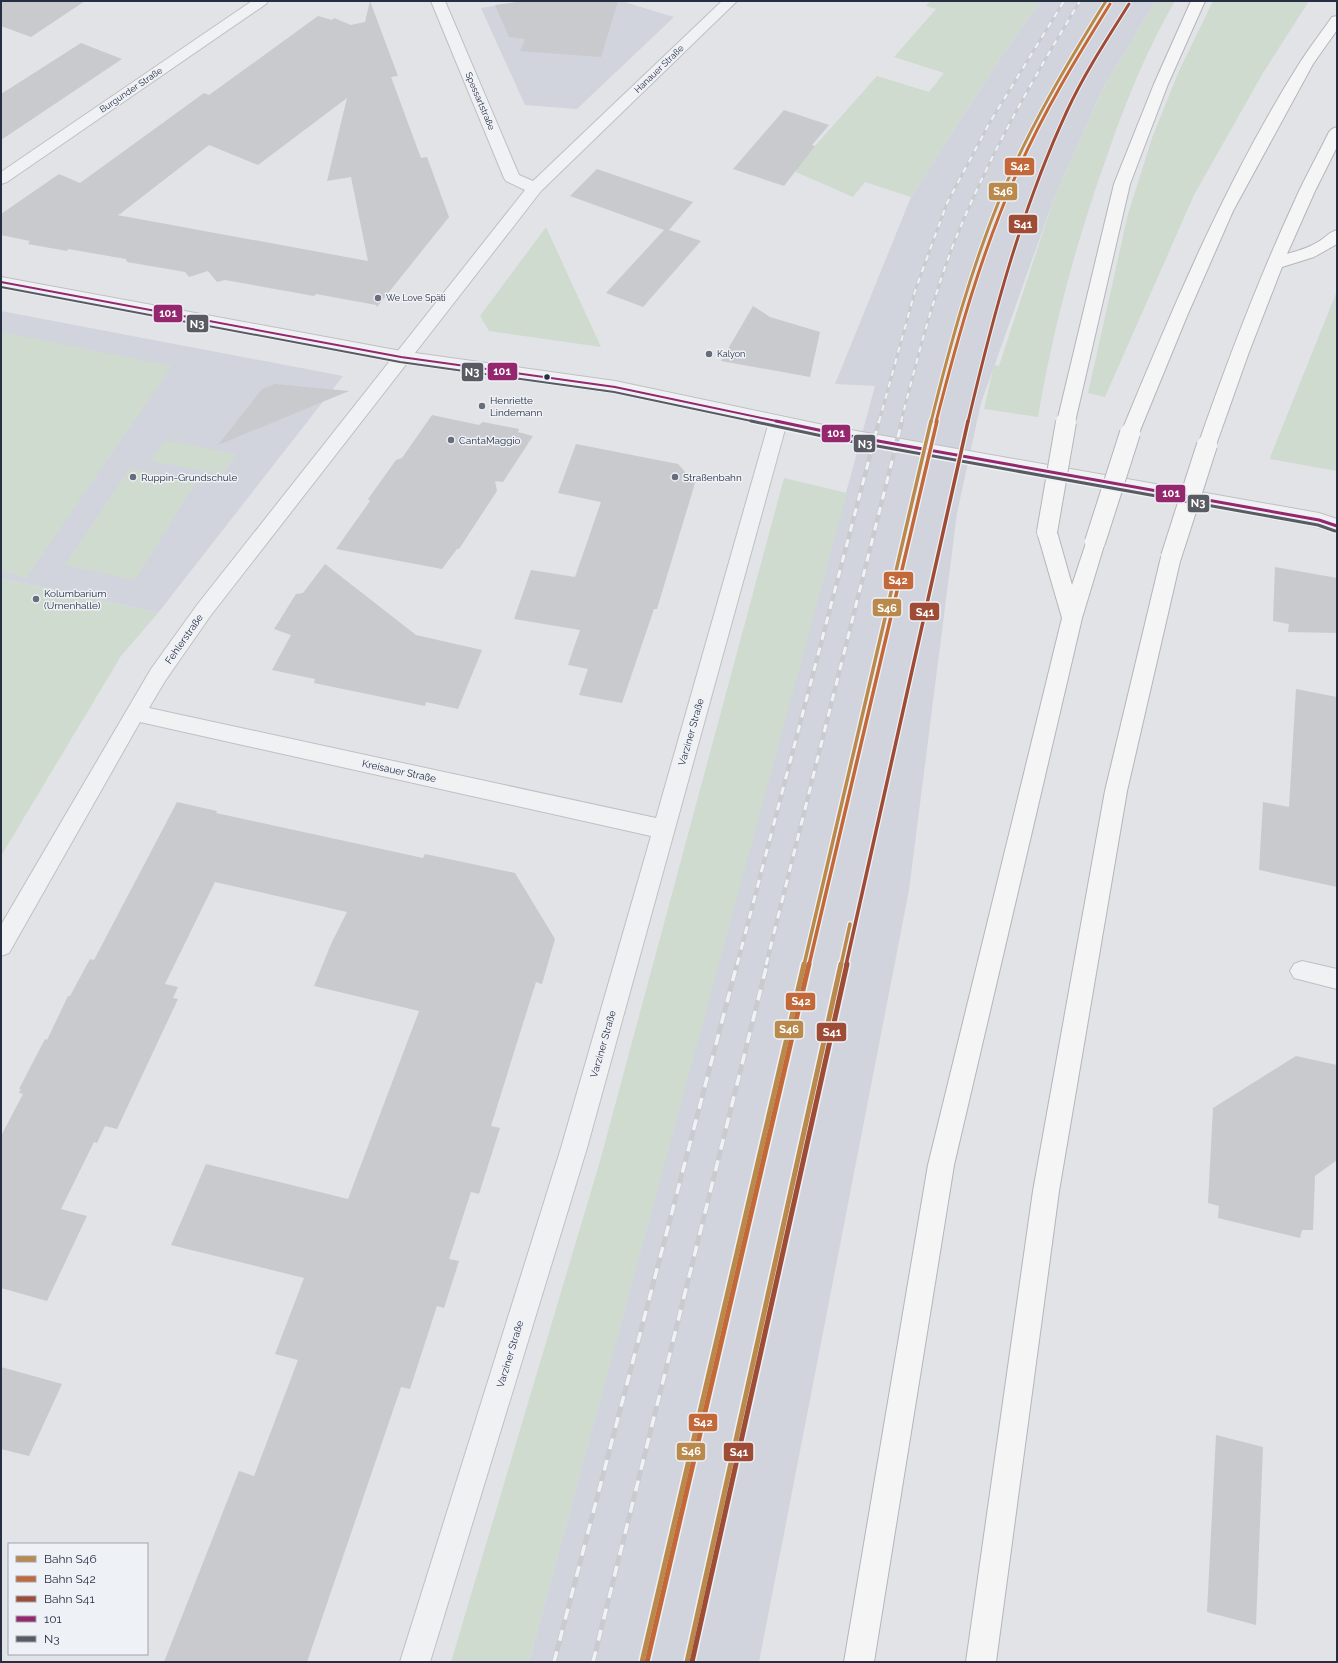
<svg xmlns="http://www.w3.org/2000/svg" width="1338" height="1663" viewBox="0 0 1338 1663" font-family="Raleway,sans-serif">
	<rect width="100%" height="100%" fill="#e1e3e6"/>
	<path fill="#d1d4dc" d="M 524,1 L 621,1 L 674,17 L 577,109 L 525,105 L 481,8 Z
		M 1041,1 L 1156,1 L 1103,88 L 1053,201 L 981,403 L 957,513 L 909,890 L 759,1662 L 529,1662 L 875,386 L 835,384 L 911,197 L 1000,58 Z
		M 1,311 L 343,376 L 158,613 L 1,578 Z"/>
	<path fill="#d0dbd0" d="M 930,1 L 1041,1 L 1000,58 L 911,197 L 865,182 L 853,197 L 789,169 L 809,145 L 814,147 L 877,76 L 929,92 L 944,73 L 894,57 L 936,9 L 926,6 Z
		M 1156,1 L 1175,1 C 1147,49 1126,101 1108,153 C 1077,239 1053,328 1038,417 L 984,409 L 994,365 L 999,366 L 1053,201 L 1103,88 Z
		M 1213,1 L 1309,1 L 1263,73 L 1194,195 L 1105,397 L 1088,393 L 1128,214 L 1152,138 L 1179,71 Z
		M 546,227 L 601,347 L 489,331 L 480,316 Z
		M 1337,291 L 1337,471 L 1270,459 L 1271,455 Z
		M 1,332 L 172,366 L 26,578 L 1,572 Z
		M 165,440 L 236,454 L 223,475 L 151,461 Z
		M 130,468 L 196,482 L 135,580 L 65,565 Z
		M 784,478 L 847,493 L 529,1662 L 451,1662 L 600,1161 Z
		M 1,578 L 158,613 L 121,656 L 1,856 Z"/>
	<path fill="#c8cace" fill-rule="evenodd" d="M 1,1 L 85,1 L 31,37 L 1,26 Z
		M 370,1 L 398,76 L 391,77 L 421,158 L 427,157 L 449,217 L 377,307 L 376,305 L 316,294 L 314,296 L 225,280 L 217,282 L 208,271 L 189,277 L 185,272 L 127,262 L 126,259 L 68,249 L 67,251 L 28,244 L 30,241 L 1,235 L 1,214 L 59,174 L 80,183 L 204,93 L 209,95 L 318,16 L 332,20 L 334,18 L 351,25 L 365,22 ZM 347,98 L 327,181 L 351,177 L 368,261 L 117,215 L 120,214 L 209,145 L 258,165 Z
		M 525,1 L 618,1 L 601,57 L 520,51 L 525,39 L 509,37 L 495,5 Z
		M 81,43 L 122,59 L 1,140 L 1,94 Z
		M 784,110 L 829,125 L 812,145 L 815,146 L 784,186 L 733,169 Z
		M 597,169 L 693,202 L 669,230 L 701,241 L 643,307 L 606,293 L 664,230 L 570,196 Z
		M 753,306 L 770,317 L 820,332 L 810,377 L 721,361 Z
		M 275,384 L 349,391 L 218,445 L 262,389 Z
		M 432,415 L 479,425 L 483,422 L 519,429 L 518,432 L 533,436 L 503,482 L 495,481 L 497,491 L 459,549 L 457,549 L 442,569 L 336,549 L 370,501 L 368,499 L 396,460 L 402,458 Z
		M 576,444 L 678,464 L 695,483 L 657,609 L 654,609 L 622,703 L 579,695 L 588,669 L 568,665 L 580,630 L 514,619 L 531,570 L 575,577 L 601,502 L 558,493 Z
		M 325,564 L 416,635 L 482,650 L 458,709 L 426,702 L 425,706 L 314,683 L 315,679 L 272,670 L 291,635 L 274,629 L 296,594 L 303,593 Z
		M 1275,567 L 1337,578 L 1337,633 L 1288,632 L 1289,624 L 1273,621 Z
		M 1296,689 L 1337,697 L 1337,887 L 1259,870 L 1263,802 L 1289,807 Z
		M 177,802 L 217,811 L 216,813 L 423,858 L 425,854 L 515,873 L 555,939 L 542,984 L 536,982 L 491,1126 L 500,1128 L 479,1194 L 471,1192 L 449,1259 L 459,1261 L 444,1308 L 437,1306 L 410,1389 L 401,1387 L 307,1662 L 164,1662 L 239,1471 L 254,1476 L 298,1360 L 275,1354 L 304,1278 L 171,1245 L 206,1164 L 348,1199 L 419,1011 L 314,986 L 331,944 L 347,912 L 215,882 L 165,984 L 178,987 L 173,998 L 178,999 L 117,1129 L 105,1126 L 97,1143 L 94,1142 L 61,1209 L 87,1216 L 47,1301 L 1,1288 L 1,1136 L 23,1094 L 19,1093 L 21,1089 L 19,1089 L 45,1039 L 47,1040 L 68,996 L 70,996 L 90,959 L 94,960 Z
		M 1296,1056 L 1337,1065 L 1337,1160 L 1315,1176 L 1313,1230 L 1302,1230 L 1300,1238 L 1218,1218 L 1219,1206 L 1208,1203 L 1213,1108 Z
		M 1,1367 L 62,1384 L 29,1456 L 1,1449 Z
		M 1216,1435 L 1263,1447 L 1256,1625 L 1207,1612 Z"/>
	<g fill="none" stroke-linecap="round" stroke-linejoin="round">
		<defs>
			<path id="minor" d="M 252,1 L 268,1 L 266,4 L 7,182 L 1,184 L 1,172 Z
				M 431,1 L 445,1 L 519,175 L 533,181 L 722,1 L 737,1 L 541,191 L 211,615 L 165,681 L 149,708 L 656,818 L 769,422 L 772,418 L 778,416 L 784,418 L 787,422 L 587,1148 L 430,1662 L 400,1662 L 561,1148 L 651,836 L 140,722 L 9,953 L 1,956 L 1,925 L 151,669 L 197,605 L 525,190 L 506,181 L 504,178 Z
				M 1302,961 L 1337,969 L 1337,989 L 1294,978 L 1290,971 L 1294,964 Z"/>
			<path id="tertiary" d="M 1,277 L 401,351 L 615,381 L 828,426 L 1319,513 L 1337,519 L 1337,533 L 1317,527 L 828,438 L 615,393 L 401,363 L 1,287 Z"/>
			<path id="motorway" d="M 1191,1 L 1205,1 L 1168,84 L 1130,184 L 1075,422 L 1072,426 L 1066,428 L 1060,426 L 1057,422 L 1114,184 L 1154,84 Z
				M 1337,16 L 1337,30 L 1313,64 L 1233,211 L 1187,316 L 1139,433 L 1136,437 L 1130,439 L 1124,437 L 1121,433 C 1173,307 1226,180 1299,64 C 1309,48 1321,33 1332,17 Z
				M 1337,127 L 1337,147 L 1315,191 L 1287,254 C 1297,251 1308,248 1318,242 C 1325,238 1329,232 1337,230 L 1337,244 L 1314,257 L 1282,267 L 1249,352 L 1216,445 L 1213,450 L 1207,451 L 1201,450 L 1198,445 C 1227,362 1258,280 1295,200 C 1305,177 1318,155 1329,132 L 1332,129 Z
				M 1047,525 L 1054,527 L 1057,532 L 1072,585 L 1088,537 L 1095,535 L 1102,537 L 1105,542 L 1082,618 L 954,1165 L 874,1662 L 844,1662 L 928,1165 L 1062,618 L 1037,532 L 1040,527 Z
				M 1171,550 L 1178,552 L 1181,557 L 1127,791 L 1059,1191 L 996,1662 L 966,1662 L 1033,1191 L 1105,791 L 1161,557 L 1164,552 Z"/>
		</defs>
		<use href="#minor" stroke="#bec0c4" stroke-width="2"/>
		<use href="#tertiary" stroke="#bec0c4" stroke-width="2"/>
		<use href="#motorway" stroke="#b3b6bb" stroke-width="2"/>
		<use href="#minor" fill="#f0f1f3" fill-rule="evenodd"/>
		<use href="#tertiary" fill="#f0f1f3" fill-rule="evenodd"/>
		<use href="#motorway" fill="#f5f5f6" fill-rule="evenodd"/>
		<defs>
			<path id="rail-far2" d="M 879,422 L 915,291 L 947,203 L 990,122 L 1064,1
				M 901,422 C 916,363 931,304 952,248 C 986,161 1032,80 1080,1"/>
			<path id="rail-far1" d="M 737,965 L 879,421
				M 766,965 L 902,421"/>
			<path id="rail" d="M 554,1662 L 737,964
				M 593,1662 L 767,964"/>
		</defs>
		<use href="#rail-far2" stroke="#c9cbce" stroke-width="3"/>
		<use href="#rail-far1" stroke="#c9cbce" stroke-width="4.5"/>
		<use href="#rail" stroke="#c9cbce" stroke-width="5"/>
		<use href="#rail-far2" stroke="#eef1f6" stroke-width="2" stroke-dasharray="6" stroke-linecap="butt"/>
		<use href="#rail-far1" stroke="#eef1f6" stroke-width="3" stroke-dasharray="8" stroke-linecap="butt"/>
		<use href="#rail" stroke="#eef1f6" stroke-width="3.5" stroke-dasharray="11" stroke-linecap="butt"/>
		<defs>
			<path id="motorway-bridge" d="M 1047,532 L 1066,422
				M 1095,542 L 1130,433
				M 1171,557 L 1207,445"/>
		</defs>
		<use href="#motorway-bridge" stroke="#b3b6bb" stroke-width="22" stroke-linecap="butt"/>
		<use href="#motorway-bridge" stroke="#f5f5f6" stroke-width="20"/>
		<defs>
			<path id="bus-1-far1" d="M 1,282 L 401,357 L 615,387 L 781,422"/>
			<path id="bus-1" d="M 776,421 L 828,432 L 1319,520 L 1337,526"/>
			<path id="bus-2-far1" d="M 1,287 L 400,362 L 614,392 L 756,422"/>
			<path id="bus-2" d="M 751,421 L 827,437 L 1318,525 L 1335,531"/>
		</defs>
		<use href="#bus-1-far1" stroke="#eef1f6" stroke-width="4"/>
		<use href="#bus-1" stroke="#eef1f6" stroke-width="6"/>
		<use href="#bus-2-far1" stroke="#eef1f6" stroke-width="4"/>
		<use href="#bus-2" stroke="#eef1f6" stroke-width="6"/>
		<use href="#bus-1-far1" stroke="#95276e" stroke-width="2"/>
		<use href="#bus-1" stroke="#95276e" stroke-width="3"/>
		<use href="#bus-2-far1" stroke="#595b62" stroke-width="2"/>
		<use href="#bus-2" stroke="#595b62" stroke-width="3"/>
		<defs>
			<path id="rail-1-far2" d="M 931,422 C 950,345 971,269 1001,196 C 1029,128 1067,64 1106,1"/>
			<path id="rail-1-far1" d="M 804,965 L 931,421
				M 841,965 L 850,924"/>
			<path id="rail-1" d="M 642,1662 L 804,964
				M 687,1662 L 841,964"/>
			<path id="rail-2-far2" d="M 936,422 C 958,336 982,250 1019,168 C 1044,111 1077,57 1110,4"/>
			<path id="rail-2-far1" d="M 809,965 L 937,421"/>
			<path id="rail-2" d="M 647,1662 L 809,964"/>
			<path id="rail-3-far2" d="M 968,422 C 993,316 1021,210 1067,111 C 1084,74 1107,39 1129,4"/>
			<path id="rail-3-far1" d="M 846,965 L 968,421"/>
			<path id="rail-3" d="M 692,1662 L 847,964"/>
		</defs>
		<use href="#rail-1-far2" stroke="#eef1f6" stroke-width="5"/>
		<use href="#rail-1-far1" stroke="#eef1f6" stroke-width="6"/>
		<use href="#rail-1" stroke="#eef1f6" stroke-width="8"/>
		<use href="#rail-2-far2" stroke="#eef1f6" stroke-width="5"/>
		<use href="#rail-2-far1" stroke="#eef1f6" stroke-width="6"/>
		<use href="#rail-2" stroke="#eef1f6" stroke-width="8"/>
		<use href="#rail-3-far2" stroke="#eef1f6" stroke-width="5"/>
		<use href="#rail-3-far1" stroke="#eef1f6" stroke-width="6"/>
		<use href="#rail-3" stroke="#eef1f6" stroke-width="8"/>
		<use href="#rail-1-far2" stroke="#ba8a4d" stroke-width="3"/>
		<use href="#rail-1-far1" stroke="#ba8a4d" stroke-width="3.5"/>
		<use href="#rail-1" stroke="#ba8a4d" stroke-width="5"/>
		<use href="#rail-2-far2" stroke="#c36939" stroke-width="3"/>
		<use href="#rail-2-far1" stroke="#c36939" stroke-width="3.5"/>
		<use href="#rail-2" stroke="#c36939" stroke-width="5"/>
		<use href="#rail-3-far2" stroke="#9f4c37" stroke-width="3"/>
		<use href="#rail-3-far1" stroke="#9f4c37" stroke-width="3.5"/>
		<use href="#rail-3" stroke="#9f4c37" stroke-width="5"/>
	</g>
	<g fill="#676d7b" stroke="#eef1f6" stroke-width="1.5">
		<circle cx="378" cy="298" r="4"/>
		<circle cx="709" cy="354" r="4"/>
		<circle cx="482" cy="406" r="4"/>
		<circle cx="451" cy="440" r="4"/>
		<circle cx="133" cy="477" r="4"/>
		<circle cx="675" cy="477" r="4"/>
		<circle cx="36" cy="599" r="4"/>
	</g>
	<circle fill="#262e41" stroke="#eef1f6" stroke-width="1.5" cx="547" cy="377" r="3.5"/>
	<g text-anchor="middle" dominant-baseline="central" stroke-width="3" stroke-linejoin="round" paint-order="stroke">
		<g font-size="9" fill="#262e41" stroke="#eef1f6">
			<text transform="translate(659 69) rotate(-44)">Hanauer Straße</text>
			<text transform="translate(131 90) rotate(-34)">Burgunder Straße</text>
			<text transform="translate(480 101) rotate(67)">Spessartstraße</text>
		</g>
		<g font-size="9" fill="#262e41" stroke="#eef1f6" text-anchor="start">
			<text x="386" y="298">We Love Späti</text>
			<text x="717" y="354">Kalyon</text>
		</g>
		<g font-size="10" fill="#262e41" stroke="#eef1f6" text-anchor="start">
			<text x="490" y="400">Henriette<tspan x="490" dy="12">Lindemann</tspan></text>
			<text x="459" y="440">CantaMaggio</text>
			<text x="141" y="477">Ruppin-Grundschule</text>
			<text x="683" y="477">Straßenbahn</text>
			<text x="44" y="593">Kolumbarium<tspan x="44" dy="12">(Urnenhalle)</tspan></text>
		</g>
		<g font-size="10" fill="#262e41" stroke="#eef1f6">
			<text transform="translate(184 639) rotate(-55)">Fehlerstraße</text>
			<text transform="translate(691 732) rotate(-74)">Varziner Straße</text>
			<text transform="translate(399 771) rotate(12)">Kreisauer Straße</text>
			<text transform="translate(603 1044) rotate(-74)">Varziner Straße</text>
			<text transform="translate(510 1354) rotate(-73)">Varziner Straße</text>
		</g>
	</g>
	<g stroke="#eef1f6" stroke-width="1.5">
		<rect x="1004" y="157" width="31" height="19" rx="4" fill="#c36939"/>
		<rect x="988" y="182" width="30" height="19" rx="4" fill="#ba8a4d"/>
		<rect x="1008" y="214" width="30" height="20" rx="4" fill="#9f4c37"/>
		<rect x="153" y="304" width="30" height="19" rx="4" fill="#95276e"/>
		<rect x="186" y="314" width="23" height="19" rx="4" fill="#595b62"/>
		<rect x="487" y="362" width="31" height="19" rx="4" fill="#95276e"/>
		<rect x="461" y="362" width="23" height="20" rx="4" fill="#595b62"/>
		<rect x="821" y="424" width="30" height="19" rx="4" fill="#95276e"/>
		<rect x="853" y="434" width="23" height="19" rx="4" fill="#595b62"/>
		<rect x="1155" y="484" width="31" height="19" rx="4" fill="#95276e"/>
		<rect x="1187" y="494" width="23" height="19" rx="4" fill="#595b62"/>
		<rect x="883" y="571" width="31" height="19" rx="4" fill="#c36939"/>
		<rect x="872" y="598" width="30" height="19" rx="4" fill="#ba8a4d"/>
		<rect x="909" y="602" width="31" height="19" rx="4" fill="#9f4c37"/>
		<rect x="785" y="992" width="31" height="19" rx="4" fill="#c36939"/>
		<rect x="774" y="1020" width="30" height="19" rx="4" fill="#ba8a4d"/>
		<rect x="816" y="1022" width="31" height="20" rx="4" fill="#9f4c37"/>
		<rect x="688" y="1413" width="30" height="19" rx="4" fill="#c36939"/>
		<rect x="676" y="1442" width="30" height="19" rx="4" fill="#ba8a4d"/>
		<rect x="723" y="1442" width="31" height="20" rx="4" fill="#9f4c37"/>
	</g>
	<g font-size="11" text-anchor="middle" font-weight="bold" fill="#fff">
		<text x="1020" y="170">S42</text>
		<text x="1003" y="195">S46</text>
		<text x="1023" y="228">S41</text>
		<text x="168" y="317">101</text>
		<text x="197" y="328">N3</text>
		<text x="502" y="375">101</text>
		<text x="472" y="376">N3</text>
		<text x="836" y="437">101</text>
		<text x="865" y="448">N3</text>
		<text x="1171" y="497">101</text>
		<text x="1198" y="507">N3</text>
		<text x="898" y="584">S42</text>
		<text x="887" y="612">S46</text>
		<text x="925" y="616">S41</text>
		<text x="801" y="1005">S42</text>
		<text x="789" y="1033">S46</text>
		<text x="832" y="1036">S41</text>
		<text x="703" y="1426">S42</text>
		<text x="691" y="1455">S46</text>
		<text x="739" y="1456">S41</text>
	</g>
	<rect width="1338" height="1663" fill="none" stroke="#262e41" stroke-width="4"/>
	<rect x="8" y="1543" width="140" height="112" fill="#eef1f6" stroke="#9ea3ae"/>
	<rect x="16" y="1556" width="20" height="6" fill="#ba8a4d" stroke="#9ea3ae"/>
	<text x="44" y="1563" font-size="12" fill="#262e41">Bahn S46</text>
	<rect x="16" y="1576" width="20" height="6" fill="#c36939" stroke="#9ea3ae"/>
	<text x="44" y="1583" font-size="12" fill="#262e41">Bahn S42</text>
	<rect x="16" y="1596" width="20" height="6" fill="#9f4c37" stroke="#9ea3ae"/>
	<text x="44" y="1603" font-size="12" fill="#262e41">Bahn S41</text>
	<rect x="16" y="1616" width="20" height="6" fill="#95276e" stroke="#9ea3ae"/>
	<text x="44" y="1623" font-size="12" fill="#262e41">101</text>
	<rect x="16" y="1636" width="20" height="6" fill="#595b62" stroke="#9ea3ae"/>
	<text x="44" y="1643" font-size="12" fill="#262e41">N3</text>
</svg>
